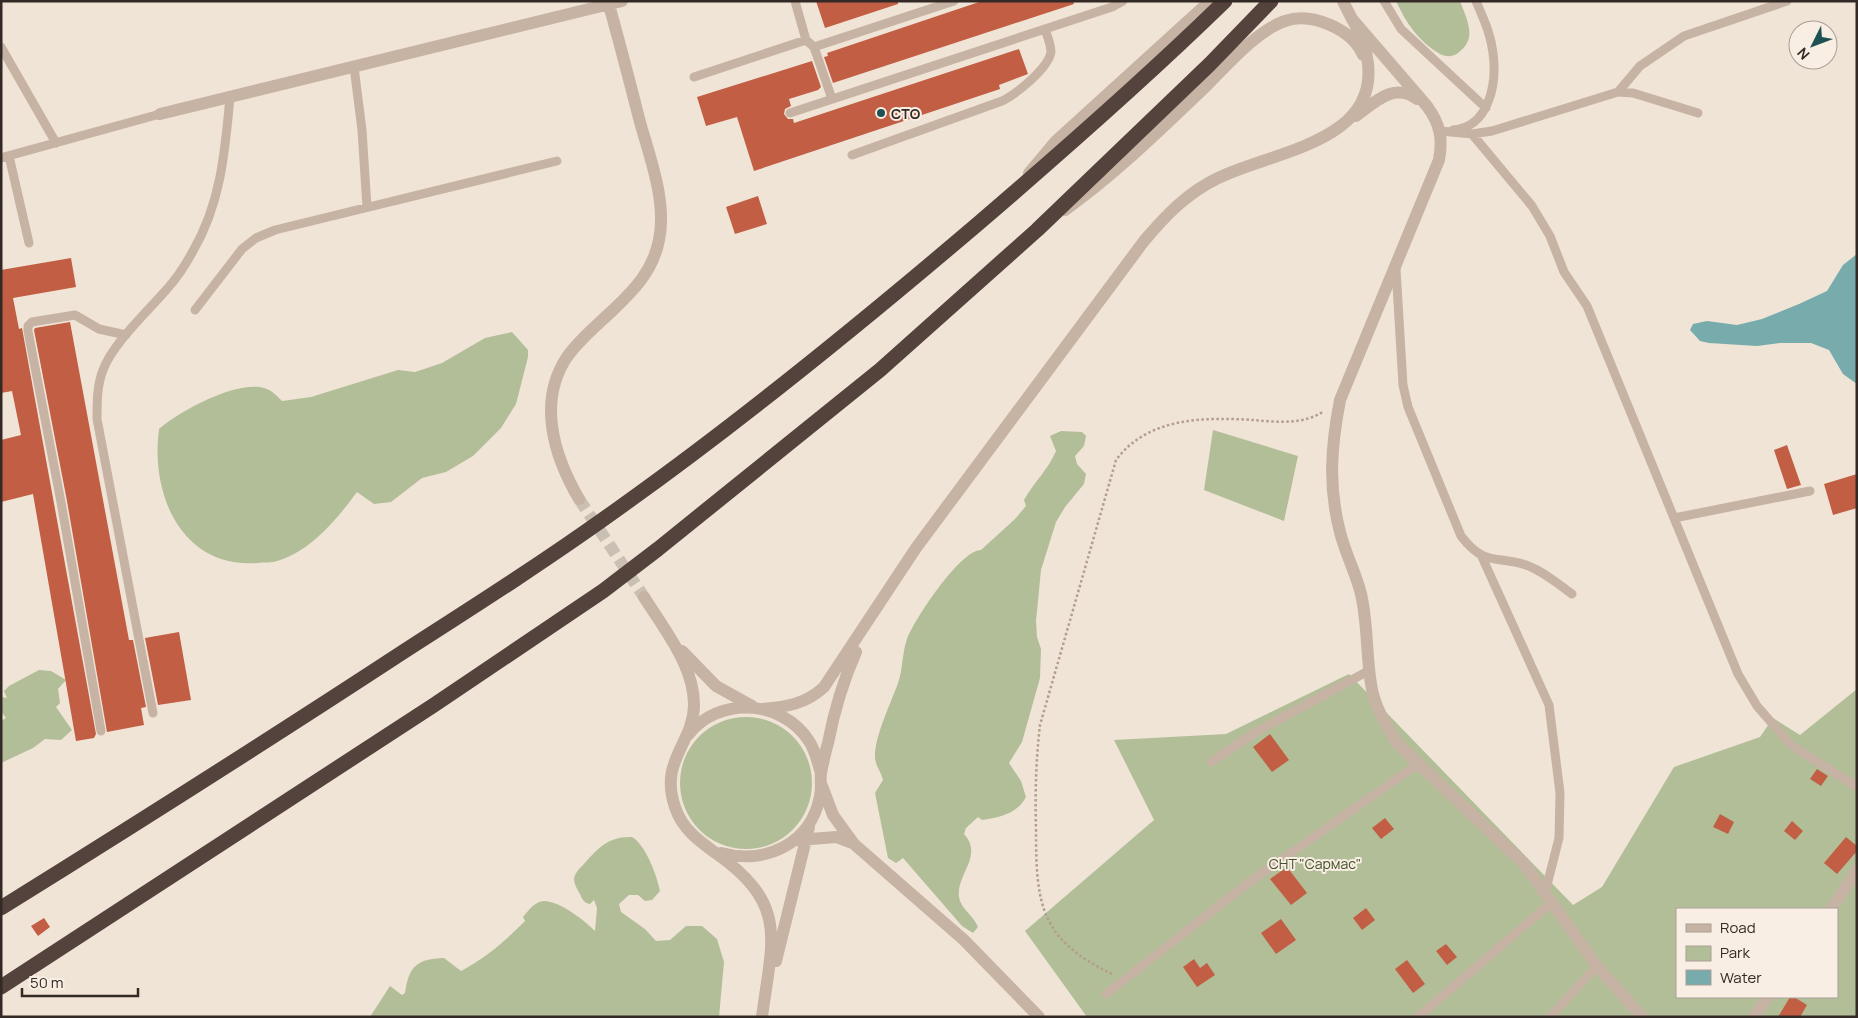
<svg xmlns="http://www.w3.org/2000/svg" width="1858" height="1018" viewBox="0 0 1858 1018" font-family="Manrope,sans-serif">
	<rect width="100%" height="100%" fill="#f0e4d7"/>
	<path fill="#b2be98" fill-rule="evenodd" d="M 1396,1 L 1460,1 C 1467,20 1478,39 1458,53 C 1453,57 1446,57 1440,54 C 1419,42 1406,23 1396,1 Z
		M 512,332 L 528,350 L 528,357 L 516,404 L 501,428 L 473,456 L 446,472 L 422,478 L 391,502 L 374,504 L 357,492 C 338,518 310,552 277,561 C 272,563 264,562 258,563 C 182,569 150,495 159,429 C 179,411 237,380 264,388 C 272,390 277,396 282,401 L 311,397 L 398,370 L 415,372 L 442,363 L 485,338 Z
		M 1213,430 L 1298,456 L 1284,521 L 1204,490 Z
		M 1061,431 L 1082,432 L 1086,436 L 1084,446 L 1075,456 L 1077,464 L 1086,474 L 1084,484 L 1065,507 L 1056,522 L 1041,570 L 1036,621 L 1037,637 L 1041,649 L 1040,678 L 1022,742 L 1009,763 L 1021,781 L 1026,797 C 1017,814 1000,817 982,820 L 978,817 L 966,828 L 964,834 C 984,856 956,874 959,897 C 960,908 974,916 978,927 L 973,933 L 962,926 L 903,858 L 896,863 L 888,858 L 875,793 L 883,780 C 881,771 875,766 875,756 C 875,735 891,703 898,683 C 903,669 902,653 907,639 C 915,619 960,550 981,550 L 1015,519 L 1026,506 L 1024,500 C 1034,482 1048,470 1056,451 L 1050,436 Z
		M 39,670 L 51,671 L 66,680 L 58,689 L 60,703 L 56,707 L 72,730 L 61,740 L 45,739 L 33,748 L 1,763 L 1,721 L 6,718 L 1,711 L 1,697 L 7,698 L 4,691 L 9,686 Z
		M 1349,674 L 1573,905 L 1602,887 L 1674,767 L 1760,737 L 1773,718 L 1800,735 L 1857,689 L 1857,1017 L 1087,1017 L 1025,931 L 1154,820 L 1114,740 L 1226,734 ZM 1677,909 L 1837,909 L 1837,997 L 1677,997 Z
		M680 783a66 66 0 1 1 132 0a66 66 0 1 1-132 0Z
		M 632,837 C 646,845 657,876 660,891 L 652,900 L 645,901 L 638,895 L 629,895 L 619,904 L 621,912 L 645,929 L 656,941 L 670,940 L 686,926 L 702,926 L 717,939 L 724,962 L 719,1017 L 370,1017 L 390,986 L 402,995 L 405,993 C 409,966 417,959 444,958 L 461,971 C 486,958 506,940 525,921 L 523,917 C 528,911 535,901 544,901 C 560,901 585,921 595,931 L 597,908 L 594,900 L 590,904 C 584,903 582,899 580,894 C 577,889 574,884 574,879 C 575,873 579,869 583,865 C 597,849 608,836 632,837 Z"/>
	<path fill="#77abac" d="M 1857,254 L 1857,384 L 1843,374 L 1829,350 L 1811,343 L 1780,343 L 1757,346 L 1709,343 L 1700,341 L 1690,330 L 1693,324 L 1707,321 L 1737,325 L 1762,319 L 1799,304 L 1827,291 L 1843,265 Z"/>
	<path fill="#c25e43" d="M 816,1 L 898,1 L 898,4 L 825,28 Z
		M 982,1 L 1073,1 L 1074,4 L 833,83 L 824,57 L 828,56 L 827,53 Z
		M 1019,49 L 1028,74 L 999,85 L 1000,89 L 754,171 L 737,117 L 706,126 L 697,97 L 812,61 L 821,87 L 818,90 L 789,99 L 791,106 L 785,109 L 784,114 L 788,119 L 793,119 L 794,123 Z
		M 758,196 L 767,224 L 735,234 L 726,207 Z
		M 71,258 L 76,287 L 13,298 L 19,329 L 22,328 L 96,734 L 94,738 L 76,741 L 33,494 L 1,502 L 1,440 L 21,435 L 12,391 L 1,393 L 1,270 Z
		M 70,322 L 129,640 L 133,640 L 146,707 L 141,708 L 144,725 L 107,732 L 67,501 L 34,330 L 35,328 Z
		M 1787,445 L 1801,485 L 1787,489 L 1774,450 Z
		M 1857,474 L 1857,508 L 1833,515 L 1824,484 Z
		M 179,632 L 191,700 L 158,705 L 145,638 Z
		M 1270,734 L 1289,760 L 1272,772 L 1253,747 Z
		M 1817,769 L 1828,776 L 1821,786 L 1810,779 Z
		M 1720,814 L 1734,822 L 1728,834 L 1713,827 Z
		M 1385,818 L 1394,829 L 1381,839 L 1372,828 Z
		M 1792,821 L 1803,831 L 1795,840 L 1784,831 Z
		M 1846,837 L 1857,846 L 1857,851 L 1837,874 L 1824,863 Z
		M 1287,867 L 1307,893 L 1291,905 L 1270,879 Z
		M 1366,908 L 1375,920 L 1362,930 L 1353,918 Z
		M 44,918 L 50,927 L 38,936 L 31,926 Z
		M 1281,919 L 1296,940 L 1276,954 L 1261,933 Z
		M 1446,944 L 1457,957 L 1447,965 L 1436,951 Z
		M 1194,959 L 1200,968 L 1207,963 L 1215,975 L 1197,987 L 1183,967 Z
		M 1407,960 L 1425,984 L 1413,993 L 1395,969 Z
		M 1790,997 L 1794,997 L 1807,1005 L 1800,1017 L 1778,1017 Z"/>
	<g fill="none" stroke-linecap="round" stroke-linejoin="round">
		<path stroke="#cabfb3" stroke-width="12" stroke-dasharray="12 6" stroke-linecap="butt" d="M 579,499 L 644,597"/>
		<path stroke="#b39d8e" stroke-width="2.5" stroke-dasharray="2.5 2.5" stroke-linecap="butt" d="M 1112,974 C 1039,939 1036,903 1036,828 C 1035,793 1036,759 1040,725 L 1116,460 C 1148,417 1204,417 1253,420 C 1277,422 1304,425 1324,411"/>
		<path stroke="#c7b3a4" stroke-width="9" d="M 795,1 L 806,40 L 814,47 L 954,1
			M 1384,1 L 1401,29 L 1486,108
			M 1,47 L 56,143
			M 814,47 L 832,99
			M 354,67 L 362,130 L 367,207
			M 694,77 L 806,40
			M 1618,92 L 1640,66 L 1684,36 L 1787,1
			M 790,113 L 1112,7 L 1123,1
			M 1453,130 C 1490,127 1497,82 1493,53 C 1491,34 1483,18 1476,1
			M 1440,131 L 1472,134 L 1492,131 L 1618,92 L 1633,93 L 1698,113
			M 1472,134 L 1532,206 L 1550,236 L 1564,272 L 1587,306 L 1738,674 L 1757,706 L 1791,745 L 1857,787
			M 852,155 L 1002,101 C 1016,94 1048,69 1051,52 C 1051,45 1047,35 1045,29
			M 9,156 L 29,243
			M 1,158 L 160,114
			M 1396,269 L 1403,385 L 1408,407 L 1461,536 C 1485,567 1495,555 1526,565 C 1543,571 1558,584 1572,594
			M 195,310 L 242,249 L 256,238 L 275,230 L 557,161
			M 1674,518 L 1810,491
			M 1482,557 L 1549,705 L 1560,793 L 1559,838 L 1545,893
			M 153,713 L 97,419 C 97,402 97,385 103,370 C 113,343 148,311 167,289 C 177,278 186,264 193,251 C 221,203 225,151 230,97
			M 101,731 L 61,502 L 28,331 L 28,326 L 32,322 L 75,315 L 99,329 L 126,335
			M 1211,762 L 1256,732 L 1370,670
			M 1106,994 L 1244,886 L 1418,764
			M 1418,1017 L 1552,902
			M 1550,1017 L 1597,966"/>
		<path stroke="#c7b3a4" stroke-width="12" d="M 1352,19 L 1427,106 C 1440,124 1443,138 1439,160 L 1340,400 C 1331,447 1328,486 1340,532 C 1345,553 1356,573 1361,594 C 1368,624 1366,654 1371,684 C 1374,706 1386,725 1397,743 L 1524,864 L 1597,966 L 1642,1017
			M 160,114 L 622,1
			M 1356,116 C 1375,102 1394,82 1417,99
			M 1029,173 L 1055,142 L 1210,1
			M 1065,210 C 1114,175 1157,133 1200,92 C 1223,70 1255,31 1285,21 C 1312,12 1352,29 1363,55
			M 579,499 C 554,456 537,402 567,357 C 579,340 597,325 612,311 C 634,290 653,271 659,240 C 667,202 650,158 640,122 C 630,83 620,44 609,5
			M 644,597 C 664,629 695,667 694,706 C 693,744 659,761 675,807 C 682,829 699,841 717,854 C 789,905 772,940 762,1017
			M 682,651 L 716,686 L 752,706
			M 762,709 C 786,707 806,704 824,687 L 916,548 L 1144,241 C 1166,215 1187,193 1218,178 C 1273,151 1383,142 1367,57 C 1364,37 1351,19 1343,1
			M 688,735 C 718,696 782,699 809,741 C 815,750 817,760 820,770
			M 822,786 L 833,815 L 854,844 L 964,940 L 1039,1017
			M 798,840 L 836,837 L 852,843
			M 721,853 C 765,865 811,844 820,796 C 822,789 820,781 821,773 C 823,763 825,753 828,743 C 834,712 843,681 856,652
			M 1831,909 L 1857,870
			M 776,961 L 809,827
			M 1754,1017 L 1768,997"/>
		<path stroke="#54433d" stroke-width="15" d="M 1,908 C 136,824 270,739 403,652 C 478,604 553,556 626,503 C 749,415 865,320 980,222 C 1064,150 1146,78 1225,1
			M 1,987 L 434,705 L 603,591 L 658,549 L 880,370 L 1037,230 L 1210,64 L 1271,1"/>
	</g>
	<circle fill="#1d5153" stroke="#f8eee3" stroke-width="2" cx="881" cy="113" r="5"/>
	<g text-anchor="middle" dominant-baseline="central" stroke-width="4" stroke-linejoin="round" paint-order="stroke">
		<g font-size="14" font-weight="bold" fill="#332925" stroke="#f8eee3" text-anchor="start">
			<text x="891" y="113">СТО</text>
		</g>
		<g font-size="14" fill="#43502a" stroke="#f8eee3">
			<text x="1315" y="863">СНТ "Сармас"</text>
		</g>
	</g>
	<rect width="1858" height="1018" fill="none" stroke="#332925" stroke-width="5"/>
	<rect x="1676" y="908" width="162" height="90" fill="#f8eee3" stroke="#a99f97"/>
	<rect x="1686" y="924" width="25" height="8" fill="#c7b3a4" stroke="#a99f97"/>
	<text x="1720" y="933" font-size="15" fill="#332925">Road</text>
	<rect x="1686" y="946" width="25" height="15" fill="#b2be98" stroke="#a99f97"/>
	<text x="1720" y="958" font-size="15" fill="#332925">Park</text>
	<rect x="1686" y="970" width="25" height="15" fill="#77abac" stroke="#a99f97"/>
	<text x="1720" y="983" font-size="15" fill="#332925">Water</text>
	<g transform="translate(1813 45) rotate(228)"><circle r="24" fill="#f8eee3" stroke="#a99f97"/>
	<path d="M0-4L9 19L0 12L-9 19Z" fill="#1d5153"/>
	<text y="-8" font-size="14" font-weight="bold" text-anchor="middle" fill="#332925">N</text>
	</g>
	<path d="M22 988v8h116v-8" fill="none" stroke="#332925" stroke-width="2.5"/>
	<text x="30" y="988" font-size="15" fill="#332925" stroke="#f8eee3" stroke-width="4" paint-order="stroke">50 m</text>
</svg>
